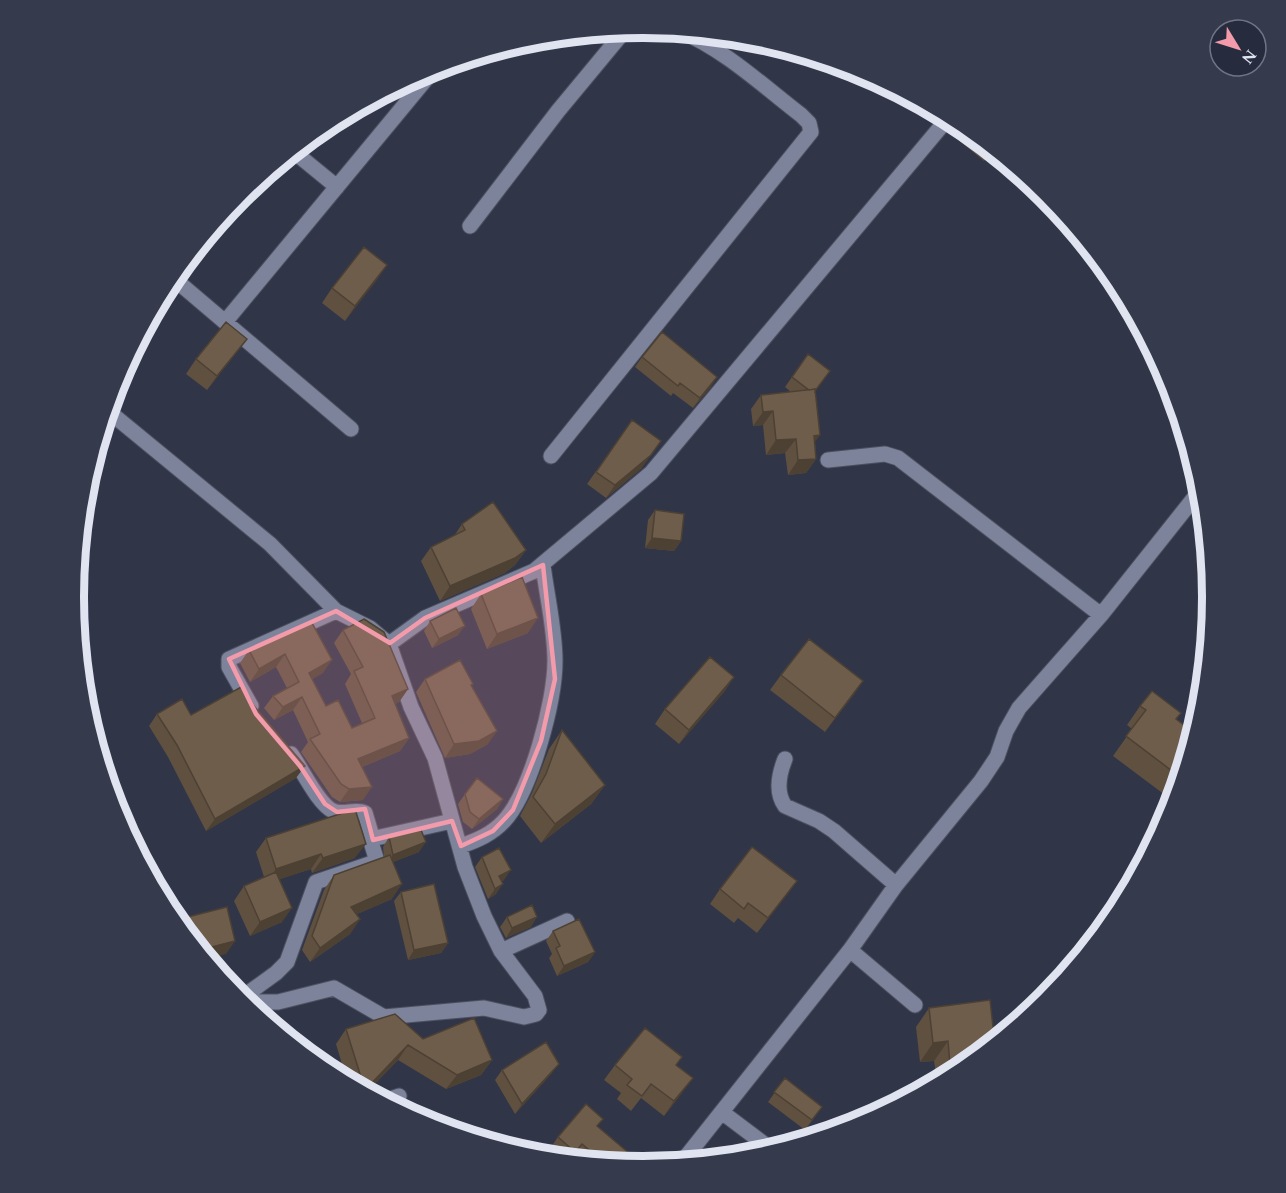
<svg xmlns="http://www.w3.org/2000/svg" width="1286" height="1193" viewBox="0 0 1286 1193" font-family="Spectral,serif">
	<rect width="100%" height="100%" fill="#303548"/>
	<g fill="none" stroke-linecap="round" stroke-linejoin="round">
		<defs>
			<path id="street" d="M 293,151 L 337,187
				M 470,226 L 558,111 L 626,29
				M 172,277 L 351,429
				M 225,322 L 436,67
				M 107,410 L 270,544 L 336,611 L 370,628 L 389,644 L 411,707 L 435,758 L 465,867 L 484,916 L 501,951 L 535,996 L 539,1010 L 536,1014 L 524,1017 L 484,1008 L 384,1017 L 334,988 L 278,1002 L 244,1002
				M 551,456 L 811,132 L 809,123 L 801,115 C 762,85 724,49 678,30
				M 828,460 L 885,454 L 898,458 L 1101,615
				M 389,644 L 425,618 L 534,571 L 651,473 L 949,117
				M 251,706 L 229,667 L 229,659 L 336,611
				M 291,754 C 302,769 318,804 333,811 C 344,816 355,808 365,813 L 373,840
				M 785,759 C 779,774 775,792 785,806 L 819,821 L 834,831 L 896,885
				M 461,846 C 478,840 492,834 504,821 C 531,792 555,701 555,661 C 555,629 547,597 543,565
				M 850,950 L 915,1005
				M 501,951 L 567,921
				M 240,999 L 276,973 L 287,962 L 316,882 L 372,863 L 376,858 L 371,842 L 376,838 L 452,821
				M 384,1101 L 399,1096
				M 723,1113 L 772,1150
				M 682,1162 L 850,950 L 896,885 L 981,781 L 997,757 L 1006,731 L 1019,708 L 1101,615 L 1202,488"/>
		</defs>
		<use href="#street" stroke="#4c5060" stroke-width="17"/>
		<use href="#street" stroke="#7d839a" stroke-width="15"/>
	</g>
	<path fill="#5f5040" d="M 958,122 L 993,150 L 984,161 L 950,133 Z
		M 387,265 L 345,321 L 322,303 L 332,288 Z
		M 247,339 L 236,353 L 207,390 L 186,374 L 196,359 Z
		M 808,354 L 815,392 L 815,443 L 816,459 L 806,473 L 788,475 L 785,453 L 766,455 L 763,425 L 753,426 L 751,409 L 761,395 L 791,392 L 785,387 Z
		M 642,357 L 711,387 L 693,408 L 673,393 L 671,396 L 635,367 Z
		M 632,420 L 642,468 L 606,498 L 587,484 Z
		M 655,510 L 681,541 L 674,551 L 645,548 L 648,520 Z
		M 462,524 L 526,550 L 515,565 L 505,573 L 440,601 L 421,561 L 431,547 L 454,536 Z
		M 481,594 L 528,633 L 487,649 L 471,609 Z
		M 430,621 L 458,635 L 432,648 L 424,631 Z
		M 312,623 L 323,673 L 312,679 L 326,706 L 352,728 L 362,723 L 345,684 L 351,674 L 334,643 L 343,630 L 408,689 L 399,702 L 395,704 L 409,738 L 400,751 L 362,767 L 363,800 L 340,802 L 332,797 L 301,752 L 308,742 L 293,710 L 274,720 L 264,708 L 273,696 L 287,688 L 276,667 L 250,682 L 240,663 L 249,650 Z
		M 781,675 L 863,681 L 825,732 L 770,690 Z
		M 734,677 L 724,692 L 679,744 L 655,724 L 665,709 Z
		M 425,679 L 471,686 L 488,744 L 470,754 L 445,758 L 416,692 Z
		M 254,706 L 296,778 L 206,831 L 168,757 L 149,726 L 157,714 L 191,715 Z
		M 1140,706 L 1176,719 L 1194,733 L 1171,807 L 1166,803 L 1169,798 L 1113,756 L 1132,729 L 1127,725 Z
		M 562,730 L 605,785 L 591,804 L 541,843 L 520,816 L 532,793 L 549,749 Z
		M 465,794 L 503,799 L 497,809 L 472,829 L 463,822 L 458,804 Z
		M 389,837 L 419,852 L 393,862 L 392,899 L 357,914 L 360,919 L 350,934 L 310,962 L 302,950 L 324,890 L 334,875 L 384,857 L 383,847 Z
		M 266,838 L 355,858 L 312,873 L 311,869 L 279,879 L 282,922 L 250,936 L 234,901 L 244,886 L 264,877 L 256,852 Z
		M 482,857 L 504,880 L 502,881 L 496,894 L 488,899 L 475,867 Z
		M 797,881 L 757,933 L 738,918 L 734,923 L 710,904 L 720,889 Z
		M 401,892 L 448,943 L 441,953 L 408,960 L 394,901 Z
		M 507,917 L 531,927 L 506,938 L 500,927 Z
		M 553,931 L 595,952 L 588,962 L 557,976 L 549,958 L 552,954 L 546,941 Z
		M 990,1000 L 959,1070 L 937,1082 L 934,1061 L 920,1062 L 916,1027 L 929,1008 Z
		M 346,1029 L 423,1039 L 492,1060 L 481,1075 L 446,1089 L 398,1060 L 367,1092 L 347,1081 L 336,1044 Z
		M 615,1065 L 677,1065 L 682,1093 L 664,1116 L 641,1098 L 631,1111 L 617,1099 L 621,1093 L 604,1080 Z
		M 502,1070 L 552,1073 L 515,1114 L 495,1080 Z
		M 785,1078 L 822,1107 L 805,1130 L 768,1102 Z
		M 597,1127 L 630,1154 L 623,1164 L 583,1160 L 575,1154 L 571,1159 L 564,1158 L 551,1147 L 558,1137 Z"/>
	<path fill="#4d4134" d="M 387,265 L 377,280 L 345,321 L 355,306 Z
		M 247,339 L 236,353 L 207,390 L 217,376 Z
		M 717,377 L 711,387 L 693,408 L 700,398 Z
		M 773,411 L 763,425 L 753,426 L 763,412 Z
		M 820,435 L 809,450 L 814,436 Z
		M 796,439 L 785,453 L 766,455 L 776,440 Z
		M 661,441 L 642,468 L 606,498 L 615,485 Z
		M 816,459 L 806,473 L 788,475 L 798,460 Z
		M 652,538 L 681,541 L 674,551 L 645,548 Z
		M 526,550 L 515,565 L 505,573 L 440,601 L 450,586 Z
		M 538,618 L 528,633 L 487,649 L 497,634 Z
		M 465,626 L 458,635 L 432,648 L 439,639 Z
		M 285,654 L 276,667 L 250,682 L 259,669 Z
		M 332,660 L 323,673 L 300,686 L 309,673 Z
		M 734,677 L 724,692 L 679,744 L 689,730 Z
		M 863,681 L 853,696 L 825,732 L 835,718 Z
		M 408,689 L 399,702 L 383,709 L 392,696 Z
		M 302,697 L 293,710 L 274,720 L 283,707 Z
		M 497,731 L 488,744 L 470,754 L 445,758 L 454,744 Z
		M 409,738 L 400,751 L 349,772 L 358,759 Z
		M 305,766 L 296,778 L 206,831 L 215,819 Z
		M 605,785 L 591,804 L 541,843 L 555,824 Z
		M 372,787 L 363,800 L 340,802 L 349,789 Z
		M 503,799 L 497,809 L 472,829 L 479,819 Z
		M 426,842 L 419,852 L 386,865 L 393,855 Z
		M 366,844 L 355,858 L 312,873 L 323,858 Z
		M 321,854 L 311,869 L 266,884 L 276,869 Z
		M 511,870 L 504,880 L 493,886 L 499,876 Z
		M 797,881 L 787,895 L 757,933 L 768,918 Z
		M 402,884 L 392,899 L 341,921 L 351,907 Z
		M 503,884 L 496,894 L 488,899 L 495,889 Z
		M 292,908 L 282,922 L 250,936 L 260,922 Z
		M 537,917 L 531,927 L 506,938 L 512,928 Z
		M 360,919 L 350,934 L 310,962 L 320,948 Z
		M 235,941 L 226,954 L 207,959 L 200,950 Z
		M 448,943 L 441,953 L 408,960 L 414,950 Z
		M 595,952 L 588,962 L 557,976 L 564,966 Z
		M 948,1041 L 934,1061 L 920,1062 L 933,1043 Z
		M 408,1045 L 398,1060 L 367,1092 L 365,1090 Z
		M 492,1060 L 481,1075 L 446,1089 L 457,1075 Z
		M 968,1063 L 959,1070 L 939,1081 L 950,1065 Z
		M 559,1064 L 552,1073 L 515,1114 L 522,1104 Z
		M 693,1078 L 682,1093 L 664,1116 L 674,1101 Z"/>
	<path fill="#6e5d4b" stroke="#4d4134" stroke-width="1.5" d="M 364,247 L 387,265 L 355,306 L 332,288 Z
		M 226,322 L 247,339 L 217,376 L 196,359 Z
		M 662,332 L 717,377 L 700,398 L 680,383 L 678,386 L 642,357 Z
		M 808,354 L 830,371 L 815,391 L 815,389 L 809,390 L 792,377 Z
		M 815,389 L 820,435 L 814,436 L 816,459 L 798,460 L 796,439 L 776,440 L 773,411 L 763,412 L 761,395 Z
		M 632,420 L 661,441 L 651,455 L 615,485 L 596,472 Z
		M 493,502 L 526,550 L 515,558 L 450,586 L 431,547 L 465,530 L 462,524 Z
		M 655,510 L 684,514 L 681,541 L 652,538 Z
		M 522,577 L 538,618 L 497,634 L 481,594 Z
		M 456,608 L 465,626 L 439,639 L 430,621 Z
		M 364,619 L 384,632 L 408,689 L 392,696 L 409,738 L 358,759 L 372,787 L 349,789 L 341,784 L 310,739 L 320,734 L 302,697 L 283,707 L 273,696 L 299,682 L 285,654 L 259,669 L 249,650 L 312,623 L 332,660 L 309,673 L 326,706 L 338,700 L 352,728 L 375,718 L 354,671 L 363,667 L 343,630 Z
		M 809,639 L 863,681 L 835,718 L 781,675 Z
		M 710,657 L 734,677 L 689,730 L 665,709 Z
		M 460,660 L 473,684 L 471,685 L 497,731 L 479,741 L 454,744 L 425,679 Z
		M 243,686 L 254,706 L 305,766 L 215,819 L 177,745 L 157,714 L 182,699 L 191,715 Z
		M 1152,691 L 1181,713 L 1176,719 L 1194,733 L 1180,777 L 1126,736 L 1146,710 L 1140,706 Z
		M 562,730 L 605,785 L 555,824 L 533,797 L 546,774 Z
		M 477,778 L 503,799 L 479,819 L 470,812 L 465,794 Z
		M 355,809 L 366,844 L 323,858 L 321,854 L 276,869 L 266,838 Z
		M 421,830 L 426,842 L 393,855 L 389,837 Z
		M 752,847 L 797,881 L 768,918 L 748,903 L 744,909 L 720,889 Z
		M 499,848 L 511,870 L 499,876 L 503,884 L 495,889 L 482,857 Z
		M 390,855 L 402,884 L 351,907 L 360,919 L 320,948 L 312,936 L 334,875 Z
		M 276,872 L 292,908 L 260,922 L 244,886 Z
		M 434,884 L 448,943 L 414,950 L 401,892 Z
		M 532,905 L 537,917 L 512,928 L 507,917 Z
		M 227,907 L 235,941 L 200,950 L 176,920 Z
		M 579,919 L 595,952 L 564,966 L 556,948 L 560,946 L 553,931 Z
		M 990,1000 L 993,1027 L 999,1027 L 1000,1037 L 968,1063 L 950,1065 L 948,1041 L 933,1043 L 929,1008 Z
		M 395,1014 L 423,1039 L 474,1018 L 492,1060 L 457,1075 L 408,1045 L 365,1090 L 346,1029 Z
		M 645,1028 L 682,1057 L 676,1065 L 693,1078 L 674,1101 L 651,1084 L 642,1096 L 627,1085 L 632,1079 L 615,1065 Z
		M 546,1042 L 559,1064 L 522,1104 L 502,1070 Z
		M 785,1078 L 822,1107 L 812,1120 L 774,1092 Z
		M 586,1104 L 603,1119 L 597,1126 L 630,1154 L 621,1164 L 604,1162 L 582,1144 L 575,1152 L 558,1137 Z"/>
	<path fill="#f39aab" fill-opacity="0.2" stroke="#f39aab" stroke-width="4.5" stroke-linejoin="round" d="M 543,565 L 555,679 L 541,741 L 513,810 L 493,831 L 461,846 L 452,821 L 373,840 L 365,809 L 337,812 L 325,804 L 300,766 L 256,714 L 229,659 L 336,611 L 390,643 L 425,618 Z"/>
	<path d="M0 0H1286V1193H0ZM84 597a559 559 0 1 1 1118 0a559 559 0 1 1-1118 0Z" fill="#353a4c" fill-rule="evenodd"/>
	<path fill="none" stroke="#e0e3f0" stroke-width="8" d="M84 597a559 559 0 1 1 1118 0a559 559 0 1 1-1118 0Z"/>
	<g transform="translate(1238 48) rotate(128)"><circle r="28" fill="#262b3e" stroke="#707585" stroke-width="1.5"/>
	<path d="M0-4.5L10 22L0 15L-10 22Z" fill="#f39aab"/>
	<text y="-9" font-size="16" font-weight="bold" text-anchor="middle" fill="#e0e3f0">N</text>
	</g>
</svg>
